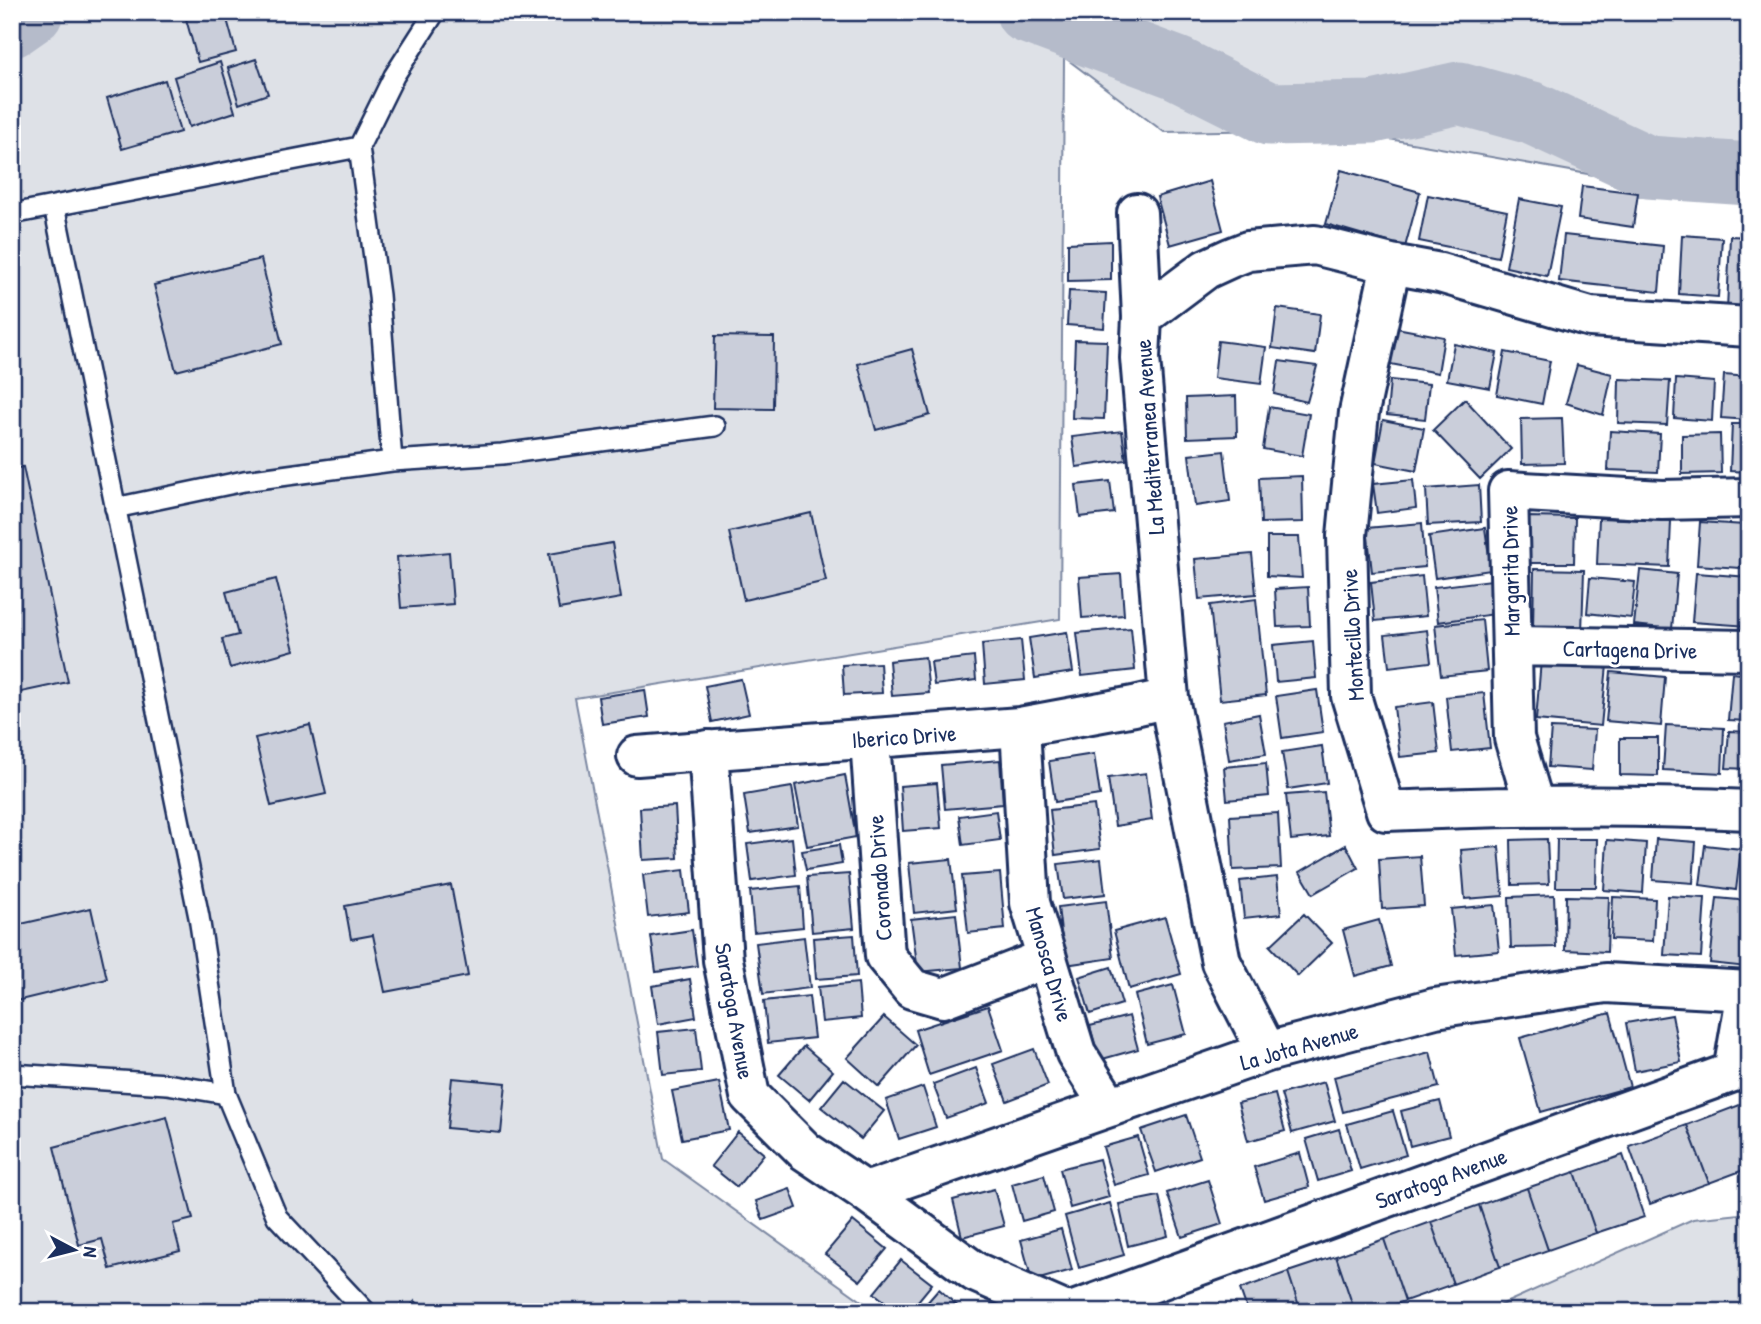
<svg xmlns="http://www.w3.org/2000/svg" width="1761" height="1324" viewBox="0 0 1761 1324" font-family="'Patrick Hand',sans-serif">
	<rect width="100%" height="100%" fill="#fff"/>
	<filter id="ink" filterUnits="userSpaceOnUse"><feTurbulence type="fractalNoise" baseFrequency=".0143" numOctaves="2"/><feDisplacementMap in="SourceGraphic" scale="14" xChannelSelector="R" yChannelSelector="G"/><feConvolveMatrix kernelMatrix="1 2 1 2 8 2 1 2 1" color-interpolation-filters="sRGB"/></filter>
	<g filter="url(#ink)">
		<path fill="#dee1e7" stroke="#7c88a2" stroke-width="2" d="M 12,12 L 1749,12 L 1749,191 L 1639,183 L 1332,129 L 1164,132 L 1064,57 L 1060,619 L 575,698 L 663,1159 L 877,1312 L 12,1312 Z
			M 1749,1213 L 1749,1312 L 1485,1312 L 1693,1219 Z"/>
		<g fill="none" stroke-linecap="round" stroke-linejoin="round">
			<path stroke="#b5bbca" stroke-width="63" d="M 1027,12 L 1177,68 L 1269,114 L 1373,112 L 1459,93 L 1532,113 L 1648,167 L 1749,174
				M 12,26 L 32,12"/>
		</g>
		<path fill="#caceda" stroke="#1b2f5e" stroke-width="2" d="M 211,12 L 225,12 L 236,52 L 198,62 L 186,19 Z
			M 256,59 L 268,94 L 239,104 L 228,68 Z
			M 220,62 L 235,112 L 189,127 L 174,77 Z
			M 165,80 L 180,132 L 122,149 L 107,98 Z
			M 1341,170 L 1420,192 L 1405,247 L 1326,224 Z
			M 1210,181 L 1223,230 L 1170,245 L 1157,197 Z
			M 1582,186 L 1638,193 L 1633,227 L 1578,219 Z
			M 1428,195 L 1507,211 L 1498,257 L 1419,241 Z
			M 1519,199 L 1561,207 L 1547,276 L 1506,267 Z
			M 1564,235 L 1663,246 L 1659,292 L 1559,281 Z
			M 1682,235 L 1722,238 L 1718,297 L 1679,294 Z
			M 1730,236 L 1749,237 L 1749,312 L 1727,311 Z
			M 1111,241 L 1111,280 L 1068,281 L 1068,243 Z
			M 261,259 L 282,344 L 176,371 L 154,285 Z
			M 1069,291 L 1106,293 L 1104,328 L 1067,325 Z
			M 1277,308 L 1320,314 L 1315,354 L 1272,348 Z
			M 1386,326 L 1444,337 L 1438,373 L 1380,362 Z
			M 715,336 L 774,337 L 773,409 L 713,408 Z
			M 1075,340 L 1107,341 L 1104,419 L 1072,418 Z
			M 1218,341 L 1266,347 L 1261,384 L 1214,378 Z
			M 1454,344 L 1497,353 L 1490,388 L 1447,380 Z
			M 912,349 L 930,415 L 876,430 L 858,364 Z
			M 1505,352 L 1550,361 L 1542,404 L 1497,395 Z
			M 1279,361 L 1317,366 L 1307,402 L 1274,394 Z
			M 1577,365 L 1612,374 L 1603,415 L 1566,403 Z
			M 1724,375 L 1749,377 L 1749,420 L 1721,418 Z
			M 1619,379 L 1670,381 L 1667,425 L 1618,423 Z
			M 1676,379 L 1714,382 L 1712,421 L 1674,418 Z
			M 1390,380 L 1429,384 L 1425,419 L 1387,415 Z
			M 1236,396 L 1237,436 L 1187,438 L 1186,398 Z
			M 1465,399 L 1511,449 L 1480,479 L 1433,430 Z
			M 1269,407 L 1309,414 L 1302,456 L 1263,449 Z
			M 1562,418 L 1564,463 L 1522,464 L 1521,419 Z
			M 1383,420 L 1424,428 L 1416,471 L 1375,463 Z
			M 1732,424 L 1749,424 L 1749,472 L 1730,471 Z
			M 1122,431 L 1126,460 L 1076,467 L 1072,437 Z
			M 1610,431 L 1660,434 L 1658,472 L 1608,470 Z
			M 1720,434 L 1721,473 L 1682,474 L 1682,435 Z
			M 1224,451 L 1230,501 L 1195,506 L 1189,455 Z
			M 23,467 L 68,682 L 12,694 L 12,469 Z
			M 1302,476 L 1303,522 L 1261,523 L 1259,478 Z
			M 1413,480 L 1416,508 L 1377,513 L 1373,484 Z
			M 1110,481 L 1114,513 L 1080,517 L 1076,485 Z
			M 1479,485 L 1481,522 L 1428,525 L 1426,489 Z
			M 811,513 L 826,581 L 744,600 L 729,532 Z
			M 1528,517 L 1575,518 L 1574,563 L 1528,563 Z
			M 1599,518 L 1671,521 L 1669,567 L 1597,564 Z
			M 1700,522 L 1744,525 L 1740,568 L 1697,565 Z
			M 1422,523 L 1425,567 L 1372,572 L 1367,528 Z
			M 1485,528 L 1491,570 L 1435,578 L 1429,536 Z
			M 1267,537 L 1299,537 L 1302,578 L 1267,576 Z
			M 612,543 L 621,598 L 559,609 L 549,554 Z
			M 449,552 L 453,604 L 401,608 L 397,557 Z
			M 1252,554 L 1256,594 L 1199,599 L 1195,559 Z
			M 1534,569 L 1584,570 L 1582,632 L 1533,631 Z
			M 1640,570 L 1677,574 L 1672,629 L 1634,625 Z
			M 1696,573 L 1749,577 L 1749,626 L 1692,622 Z
			M 1121,574 L 1124,615 L 1082,618 L 1079,577 Z
			M 1422,576 L 1426,616 L 1375,621 L 1371,582 Z
			M 1590,578 L 1635,582 L 1631,618 L 1587,613 Z
			M 276,579 L 294,650 L 230,668 L 222,639 L 238,635 L 226,592 Z
			M 1491,580 L 1495,614 L 1438,622 L 1434,587 Z
			M 1308,587 L 1310,626 L 1277,627 L 1275,589 Z
			M 1256,599 L 1266,695 L 1220,700 L 1210,605 Z
			M 1482,620 L 1487,671 L 1441,676 L 1435,625 Z
			M 1131,628 L 1135,670 L 1082,676 L 1077,633 Z
			M 1427,630 L 1431,662 L 1389,667 L 1385,635 Z
			M 1067,632 L 1073,672 L 1035,678 L 1029,638 Z
			M 1021,640 L 1025,680 L 985,684 L 982,644 Z
			M 1313,641 L 1316,678 L 1276,682 L 1273,645 Z
			M 925,657 L 929,693 L 892,696 L 889,661 Z
			M 974,657 L 976,680 L 934,685 L 931,662 Z
			M 1541,660 L 1607,665 L 1601,726 L 1536,720 Z
			M 880,663 L 882,693 L 844,695 L 842,665 Z
			M 1611,672 L 1665,677 L 1661,726 L 1606,721 Z
			M 1732,673 L 1749,675 L 1749,721 L 1728,720 Z
			M 741,679 L 749,714 L 712,722 L 705,686 Z
			M 645,690 L 649,717 L 602,724 L 598,697 Z
			M 1317,690 L 1323,732 L 1282,738 L 1276,696 Z
			M 1484,693 L 1490,748 L 1452,752 L 1446,697 Z
			M 1433,702 L 1439,753 L 1400,757 L 1394,707 Z
			M 1259,714 L 1266,754 L 1229,760 L 1223,721 Z
			M 310,725 L 326,794 L 271,806 L 255,738 Z
			M 1666,725 L 1724,728 L 1722,773 L 1663,770 Z
			M 1551,728 L 1595,730 L 1592,770 L 1548,767 Z
			M 1729,731 L 1749,732 L 1749,769 L 1726,768 Z
			M 1620,738 L 1658,738 L 1658,776 L 1620,775 Z
			M 1322,746 L 1327,783 L 1288,789 L 1282,752 Z
			M 1094,754 L 1100,795 L 1055,802 L 1049,761 Z
			M 1000,760 L 1003,804 L 945,809 L 941,765 Z
			M 1266,763 L 1269,796 L 1227,800 L 1224,767 Z
			M 1146,773 L 1152,820 L 1115,826 L 1108,778 Z
			M 845,775 L 856,837 L 807,846 L 795,785 Z
			M 937,783 L 941,828 L 903,831 L 900,786 Z
			M 792,787 L 798,826 L 750,833 L 744,795 Z
			M 1324,792 L 1329,836 L 1291,840 L 1286,795 Z
			M 1094,805 L 1100,849 L 1055,855 L 1050,810 Z
			M 675,806 L 678,858 L 643,860 L 640,808 Z
			M 996,811 L 1000,840 L 963,845 L 959,816 Z
			M 1278,813 L 1281,868 L 1233,870 L 1230,816 Z
			M 792,838 L 796,875 L 752,881 L 747,844 Z
			M 1547,839 L 1549,884 L 1512,885 L 1511,840 Z
			M 1557,839 L 1597,839 L 1596,887 L 1556,887 Z
			M 1656,839 L 1696,842 L 1693,883 L 1653,880 Z
			M 1607,840 L 1646,843 L 1643,893 L 1604,890 Z
			M 839,845 L 842,864 L 806,870 L 802,851 Z
			M 1346,845 L 1358,868 L 1313,894 L 1300,872 Z
			M 1705,845 L 1741,849 L 1736,890 L 1700,885 Z
			M 1499,847 L 1503,896 L 1465,899 L 1461,850 Z
			M 1420,856 L 1424,906 L 1382,909 L 1379,859 Z
			M 951,859 L 957,908 L 914,913 L 909,863 Z
			M 1101,859 L 1105,894 L 1063,899 L 1058,864 Z
			M 684,870 L 689,912 L 648,917 L 643,875 Z
			M 1000,873 L 1005,929 L 968,933 L 962,876 Z
			M 849,874 L 854,928 L 812,932 L 807,877 Z
			M 1277,877 L 1281,914 L 1244,918 L 1240,881 Z
			M 451,885 L 468,976 L 385,992 L 373,935 L 351,939 L 345,906 Z
			M 800,886 L 803,927 L 754,932 L 750,891 Z
			M 1554,895 L 1556,947 L 1511,948 L 1509,897 Z
			M 1566,896 L 1609,897 L 1607,952 L 1565,950 Z
			M 1668,896 L 1705,898 L 1701,957 L 1664,955 Z
			M 1613,897 L 1655,899 L 1653,941 L 1611,939 Z
			M 1717,898 L 1749,901 L 1747,967 L 1710,963 Z
			M 1106,901 L 1113,958 L 1065,965 L 1058,907 Z
			M 1494,905 L 1499,951 L 1456,955 L 1451,909 Z
			M 91,908 L 107,979 L 12,1002 L 12,926 Z
			M 956,914 L 962,968 L 918,972 L 911,919 Z
			M 1304,914 L 1332,943 L 1298,976 L 1270,946 Z
			M 1165,917 L 1181,974 L 1129,989 L 1114,931 Z
			M 1379,920 L 1391,966 L 1355,976 L 1343,930 Z
			M 692,930 L 697,966 L 656,972 L 651,936 Z
			M 854,935 L 857,976 L 816,979 L 813,938 Z
			M 804,937 L 810,988 L 763,994 L 756,943 Z
			M 1111,967 L 1122,1004 L 1090,1014 L 1079,977 Z
			M 690,979 L 696,1017 L 658,1024 L 652,986 Z
			M 858,983 L 861,1018 L 822,1022 L 818,987 Z
			M 1173,985 L 1186,1034 L 1147,1044 L 1135,995 Z
			M 809,996 L 814,1038 L 768,1043 L 764,1001 Z
			M 988,1006 L 1003,1050 L 929,1075 L 915,1030 Z
			M 1610,1013 L 1630,1087 L 1541,1112 L 1520,1038 Z
			M 1672,1015 L 1681,1062 L 1635,1071 L 1626,1023 Z
			M 1129,1016 L 1138,1049 L 1099,1060 L 1090,1026 Z
			M 884,1017 L 916,1045 L 879,1087 L 847,1058 Z
			M 696,1028 L 701,1071 L 663,1075 L 658,1032 Z
			M 804,1046 L 833,1071 L 809,1100 L 779,1075 Z
			M 1034,1049 L 1048,1085 L 1007,1101 L 993,1064 Z
			M 1430,1052 L 1439,1087 L 1343,1112 L 1334,1077 Z
			M 976,1068 L 989,1103 L 946,1118 L 933,1084 Z
			M 452,1078 L 506,1083 L 501,1133 L 447,1128 Z
			M 844,1079 L 884,1111 L 861,1139 L 821,1107 Z
			M 719,1082 L 729,1130 L 682,1139 L 672,1091 Z
			M 1324,1082 L 1335,1121 L 1292,1133 L 1281,1094 Z
			M 923,1087 L 936,1127 L 899,1139 L 886,1100 Z
			M 1275,1094 L 1285,1131 L 1248,1141 L 1238,1103 Z
			M 1440,1101 L 1449,1136 L 1410,1146 L 1401,1111 Z
			M 1745,1103 L 1749,1112 L 1749,1168 L 1709,1183 L 1687,1125 Z
			M 1393,1111 L 1406,1155 L 1360,1169 L 1347,1124 Z
			M 1186,1115 L 1200,1157 L 1156,1172 L 1141,1130 Z
			M 167,1117 L 193,1219 L 173,1224 L 180,1251 L 110,1269 L 102,1239 L 79,1245 L 54,1147 Z
			M 1687,1125 L 1709,1183 L 1650,1204 L 1629,1146 Z
			M 1339,1129 L 1351,1171 L 1318,1181 L 1306,1139 Z
			M 738,1132 L 764,1154 L 737,1187 L 711,1166 Z
			M 1138,1137 L 1149,1175 L 1114,1185 L 1103,1147 Z
			M 1300,1153 L 1309,1187 L 1264,1200 L 1254,1167 Z
			M 1623,1155 L 1644,1217 L 1596,1233 L 1575,1172 Z
			M 1099,1159 L 1109,1197 L 1070,1208 L 1060,1169 Z
			M 1575,1172 L 1596,1233 L 1548,1250 L 1527,1188 Z
			M 1044,1175 L 1054,1212 L 1022,1221 L 1012,1184 Z
			M 1208,1180 L 1222,1224 L 1182,1237 L 1167,1193 Z
			M 1527,1188 L 1548,1250 L 1500,1267 L 1479,1205 Z
			M 790,1189 L 797,1208 L 763,1220 L 756,1201 Z
			M 994,1189 L 1004,1226 L 962,1237 L 953,1200 Z
			M 1159,1196 L 1168,1236 L 1128,1246 L 1119,1204 Z
			M 1110,1203 L 1124,1255 L 1079,1268 L 1065,1216 Z
			M 1479,1205 L 1500,1267 L 1453,1284 L 1431,1222 Z
			M 853,1221 L 887,1249 L 860,1281 L 825,1254 Z
			M 1431,1222 L 1453,1284 L 1405,1301 L 1384,1239 Z
			M 1061,1229 L 1072,1270 L 1032,1281 L 1021,1240 Z
			M 1384,1239 L 1405,1301 L 1373,1312 L 1355,1312 L 1336,1256 Z
			M 1336,1256 L 1355,1312 L 1301,1312 L 1288,1272 Z
			M 901,1260 L 932,1284 L 909,1312 L 898,1312 L 874,1293 Z
			M 1288,1272 L 1301,1312 L 1248,1312 L 1240,1289 Z
			M 939,1289 L 964,1312 L 919,1312 Z
			M 415,1301 L 429,1312 L 406,1312 Z"/>
		<g fill="none" stroke-linecap="round" stroke-linejoin="round">
			<defs>
				<path id="lane" d="M 54,206 L 199,917 L 226,1094 L 277,1217 L 366,1312
					M 12,214 L 359,147
					M 392,461 L 379,295 L 359,147 L 394,76 L 435,12
					M 115,508 L 244,481 L 392,461 L 502,454 L 715,426
					M 12,1074 L 167,1084 L 226,1094"/>
				<path id="street" d="M 1137,213 L 1142,317
					M 1391,264 L 1359,412 L 1347,536 L 1351,696 L 1386,811 C 1507,806 1628,804 1749,810
					M 1512,646 L 1749,650
					M 1020,727 L 1030,903 L 1076,1053 L 1110,1107
					M 870,739 L 885,956 L 912,989 L 943,998 L 1047,958
					M 708,750 L 723,960 L 750,1096 L 805,1151 L 866,1192 L 975,1272 L 1066,1312
					M 637,756 L 1020,727 L 1134,706 L 1169,698
					M 1534,805 L 1514,738 L 1508,491 L 1662,500 L 1749,498
					M 1267,1052 L 1221,962 L 1169,698 L 1140,358 L 1142,317 L 1206,269 L 1230,258 L 1248,251 L 1315,245 L 1391,264 L 1440,273 L 1590,317 L 1749,327
					M 866,1192 L 1267,1052 L 1435,1008 L 1606,983 L 1749,991
					M 1071,1312 L 1733,1072 L 1747,991"/>
			</defs>
			<use href="#lane" stroke="#1b2f5e" stroke-width="24"/>
			<use href="#street" stroke="#1b2f5e" stroke-width="44"/>
			<use href="#lane" stroke="#fff" stroke-width="19"/>
			<use href="#street" stroke="#fff" stroke-width="38"/>
		</g>
	</g>
	<g text-anchor="middle" dominant-baseline="central" stroke-width="6" stroke-linejoin="round" paint-order="stroke">
		<g font-size="23" fill="#1b2f5e" stroke="#fff">
			<text transform="translate(1149 437) rotate(-94)">La Mediterranea Avenue</text>
			<text transform="translate(1510 571) rotate(-91)">Margarita Drive</text>
			<text transform="translate(1352 635) rotate(-93)">Montecillo Drive</text>
			<text transform="translate(1630 649) rotate(1)">Cartagena Drive</text>
			<text transform="translate(904 736) rotate(-4)">Iberico Drive</text>
			<text transform="translate(879 878) rotate(-94)">Coronado Drive</text>
			<text transform="translate(1050 964) rotate(74)">Manosca Drive</text>
			<text transform="translate(735 1011) rotate(80)">Saratoga Avenue</text>
			<text transform="translate(1299 1046) rotate(-16)">La Jota Avenue</text>
			<text transform="translate(1441 1178) rotate(-20)">Saratoga Avenue</text>
		</g>
	</g>
	<rect width="1761" height="1324" fill="none" stroke="#fff" stroke-width="42"/>
	<rect x="21" y="21" width="1719" height="1282" fill="none" stroke="#1b2f5e" stroke-width="2.5" filter="url(#ink)"/>
	<g transform="translate(74 1250) rotate(97)" stroke="#ffffff" stroke-width="5" paint-order="stroke">
	<path d="M0-5L12 26L0 18L-12 26Z" fill="#1b2f5e"/>
	<text y="-10" font-size="19" font-weight="bold" text-anchor="middle" fill="#1b2f5e">N</text>
	</g>
</svg>
